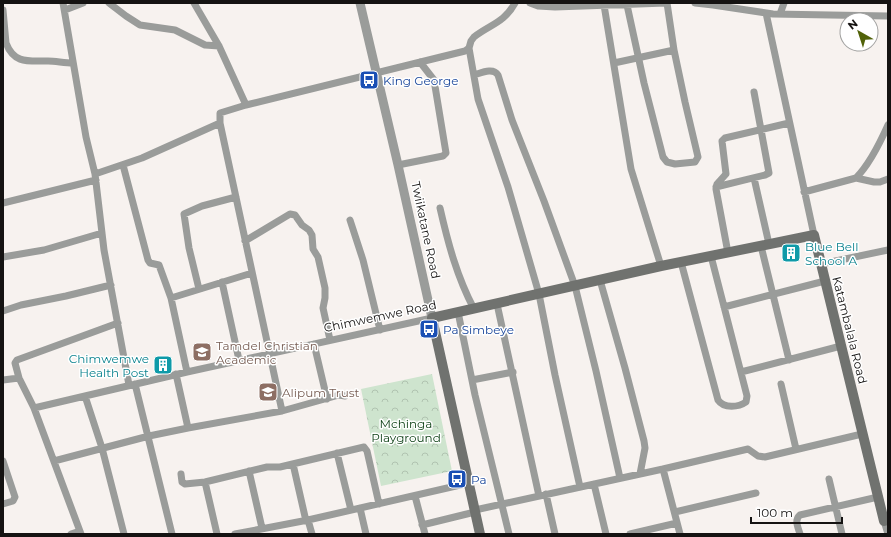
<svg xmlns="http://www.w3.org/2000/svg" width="891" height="537" viewBox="0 0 891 537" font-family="Montserrat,sans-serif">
	<defs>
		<pattern id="park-crowns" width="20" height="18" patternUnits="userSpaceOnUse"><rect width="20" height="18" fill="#cee4ce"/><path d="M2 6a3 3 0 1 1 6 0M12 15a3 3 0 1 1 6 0" fill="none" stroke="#b0c3b0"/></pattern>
	</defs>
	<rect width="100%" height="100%" fill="#f7f2ef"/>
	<path fill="url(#park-crowns)" d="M 432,374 L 452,471 L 381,486 L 361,389 Z"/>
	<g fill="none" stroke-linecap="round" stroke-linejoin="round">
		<path stroke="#9a9c9a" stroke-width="7" d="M 63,3 L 86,137 L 95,174 L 104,250 L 129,385
			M 109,3 L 126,16 L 140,25 L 175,30 L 205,45 L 219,46
			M 194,3 L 219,46 L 246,105
			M 515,3 C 504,23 491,24 474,37 L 471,41 L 469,48 L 478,99 L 508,187 L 539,294 L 555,375 L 580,487
			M 530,3 L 538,6 L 555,7 L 666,3
			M 695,3 L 713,5 L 773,14 L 888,16
			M 604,5 L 631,169 L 661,266
			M 627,5 L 644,83 L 663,157 L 667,162 L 675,164 L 695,162 L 698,157 L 685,102 L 674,50 L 667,3
			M 3,10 L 6,43 C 14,64 28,61 48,61 C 56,61 64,63 73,63
			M 65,10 L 83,3
			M 766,13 L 814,235
			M 780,14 L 784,3
			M 614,63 L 674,50
			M 474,75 C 481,73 493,67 498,75 L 512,120 L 544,201 L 575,286 L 596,371 L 620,478
			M 123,165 L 148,260 L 150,263 L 159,265 L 171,298 L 187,372
			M 398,165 L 443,156 L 446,153 L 434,80 L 420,62
			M 95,174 L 142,158 L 220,123
			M 754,178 L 769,244
			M 856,178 C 870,164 880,143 888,125
			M 716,187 L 765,175 L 769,173 L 754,92
			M 804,192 L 856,178 L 874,182 L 880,182 L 888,179
			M 3,203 L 96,180
			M 440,208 C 448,243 457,277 474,309
			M 350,220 L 363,260 L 380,330
			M 245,241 L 290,214 L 295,215 L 302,225 L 309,230 L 312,235 L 313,249 L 318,257 L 325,288 L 325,298 L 323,308 L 330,340
			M 761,246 L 789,360
			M 728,253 L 716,189 L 717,184 L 726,174 L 722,141 L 725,138 L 789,123
			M 3,257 L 44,250 L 102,233
			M 681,262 L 718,400 C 724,409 739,407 746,402 L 747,396 L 711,256
			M 821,264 L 888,250
			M 600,280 L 625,368 L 644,441 L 645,448 L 640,474
			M 222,282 L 239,360
			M 199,289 L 189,248 L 184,214 L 202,206 L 236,197
			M 171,298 L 252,273
			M 497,304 L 539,496
			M 724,307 L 825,281
			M 3,311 L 21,305 L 66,296 L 111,285
			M 458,312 L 475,395 L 509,534
			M 314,344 L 327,399
			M 741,372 L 841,346
			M 176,374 L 188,428 L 282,411 L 339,395 L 345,396
			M 3,380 L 19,378
			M 472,380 L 513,372
			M 135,384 L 172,534
			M 781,384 L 796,449
			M 85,396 L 102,448 L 124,534
			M 34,408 L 187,372 L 432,318
			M 282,411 L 220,123 L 220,113 L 246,105 L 465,51 L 469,48
			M 337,453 L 351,510
			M 3,461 L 15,497 L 13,501 L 3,504
			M 54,461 L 149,436 L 188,428
			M 293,464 L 306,521
			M 663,469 L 748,449 L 758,456 L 765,457 L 862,434
			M 249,471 L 262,528
			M 181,474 L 182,482 L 185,484 L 205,482 L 267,467 L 280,467 L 364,447 L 367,451 L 379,504
			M 829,479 L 842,534
			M 205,482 L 217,534
			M 594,484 L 606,534
			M 546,494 L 555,534
			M 415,496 L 425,534
			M 360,508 L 366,534
			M 475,510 L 663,469 L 680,534
			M 675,512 L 756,493
			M 308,520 L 312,534
			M 884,521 L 888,534
			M 422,525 L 475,512
			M 71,534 L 80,531
			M 81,534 L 34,408 L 19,378 L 15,363 L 17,360 L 118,323
			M 235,534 L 308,520 L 469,483
			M 630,534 L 677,523
			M 800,534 C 798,527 794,520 800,515 L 878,497"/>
		<path stroke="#9a9c9a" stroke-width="9" d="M 360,3 L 398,165 L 432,318"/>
		<path stroke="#70726f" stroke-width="10" d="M 480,534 L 432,318 L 661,266 L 814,235 L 884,521 L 888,520"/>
	</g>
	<defs>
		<symbol id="bus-square" viewBox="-11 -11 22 22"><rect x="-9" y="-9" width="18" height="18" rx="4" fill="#1a4fb4" stroke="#fff"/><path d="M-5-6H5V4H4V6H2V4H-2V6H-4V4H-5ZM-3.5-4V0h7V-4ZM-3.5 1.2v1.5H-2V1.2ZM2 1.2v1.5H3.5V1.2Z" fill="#fff"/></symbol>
		<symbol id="building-square" viewBox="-11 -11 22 22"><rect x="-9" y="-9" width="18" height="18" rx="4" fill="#0f9aa8" stroke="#fff"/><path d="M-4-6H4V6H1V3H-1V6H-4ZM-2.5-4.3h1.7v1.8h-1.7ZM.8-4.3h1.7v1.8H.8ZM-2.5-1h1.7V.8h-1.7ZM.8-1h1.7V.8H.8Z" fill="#fff"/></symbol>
		<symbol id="school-square" viewBox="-11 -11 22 22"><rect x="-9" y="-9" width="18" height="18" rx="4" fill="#8d6e63" stroke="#fff"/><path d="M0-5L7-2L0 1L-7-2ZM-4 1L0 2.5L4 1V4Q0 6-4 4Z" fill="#fff"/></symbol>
	</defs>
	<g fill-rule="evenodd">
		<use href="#bus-square" x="358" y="69" width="22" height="22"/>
		<use href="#building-square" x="780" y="242" width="22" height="22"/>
		<use href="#bus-square" x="418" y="318" width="22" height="22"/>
		<use href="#school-square" x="191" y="341" width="22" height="22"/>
		<use href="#building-square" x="152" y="354" width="22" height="22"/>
		<use href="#school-square" x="257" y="381" width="22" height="22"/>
		<use href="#bus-square" x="446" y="468" width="22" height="22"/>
	</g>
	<g text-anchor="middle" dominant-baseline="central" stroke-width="3" stroke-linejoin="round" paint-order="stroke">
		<g font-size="12" fill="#164399" stroke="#fff" text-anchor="start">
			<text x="383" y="80">King George</text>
			<text x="443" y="329">Pa Simbeye</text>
			<text x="471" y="479">Pa</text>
		</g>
		<g font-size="12" fill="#151312" stroke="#fff">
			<text transform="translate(426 230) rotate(78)">Twiikatane Road</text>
			<text transform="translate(380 316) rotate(-12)">Chimwemwe Road</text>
			<text transform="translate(850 330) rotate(76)">Katambalala Road</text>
		</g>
		<g font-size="12" fill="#0d838f" stroke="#fff" text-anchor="start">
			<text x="805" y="246">Blue Bell<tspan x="805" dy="14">School A</tspan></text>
			<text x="149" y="358" text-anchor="end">Chimwemwe<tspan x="149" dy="14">Health Post</tspan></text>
		</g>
		<g font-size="12" fill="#785e54" stroke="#fff" text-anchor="start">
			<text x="216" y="345">Tamdel Christian<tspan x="216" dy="14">Academic</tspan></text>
			<text x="282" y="392">Alipum Trust</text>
		</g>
		<g font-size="12" fill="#0f4217" stroke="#fff">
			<text x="406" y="423">Mchinga<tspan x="406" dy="14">Playground</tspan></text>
		</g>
	</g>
	<rect width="891" height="537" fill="none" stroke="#151312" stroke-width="8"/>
	<g transform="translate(859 32) rotate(321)"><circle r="19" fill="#ffffff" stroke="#a1a1a0"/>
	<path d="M0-3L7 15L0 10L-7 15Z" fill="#516209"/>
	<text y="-6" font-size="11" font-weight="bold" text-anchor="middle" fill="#151312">N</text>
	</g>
	<path d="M751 517v6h91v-6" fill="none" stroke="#151312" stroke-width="2"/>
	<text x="757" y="517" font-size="12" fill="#151312" stroke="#ffffff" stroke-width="3" paint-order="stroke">100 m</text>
</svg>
